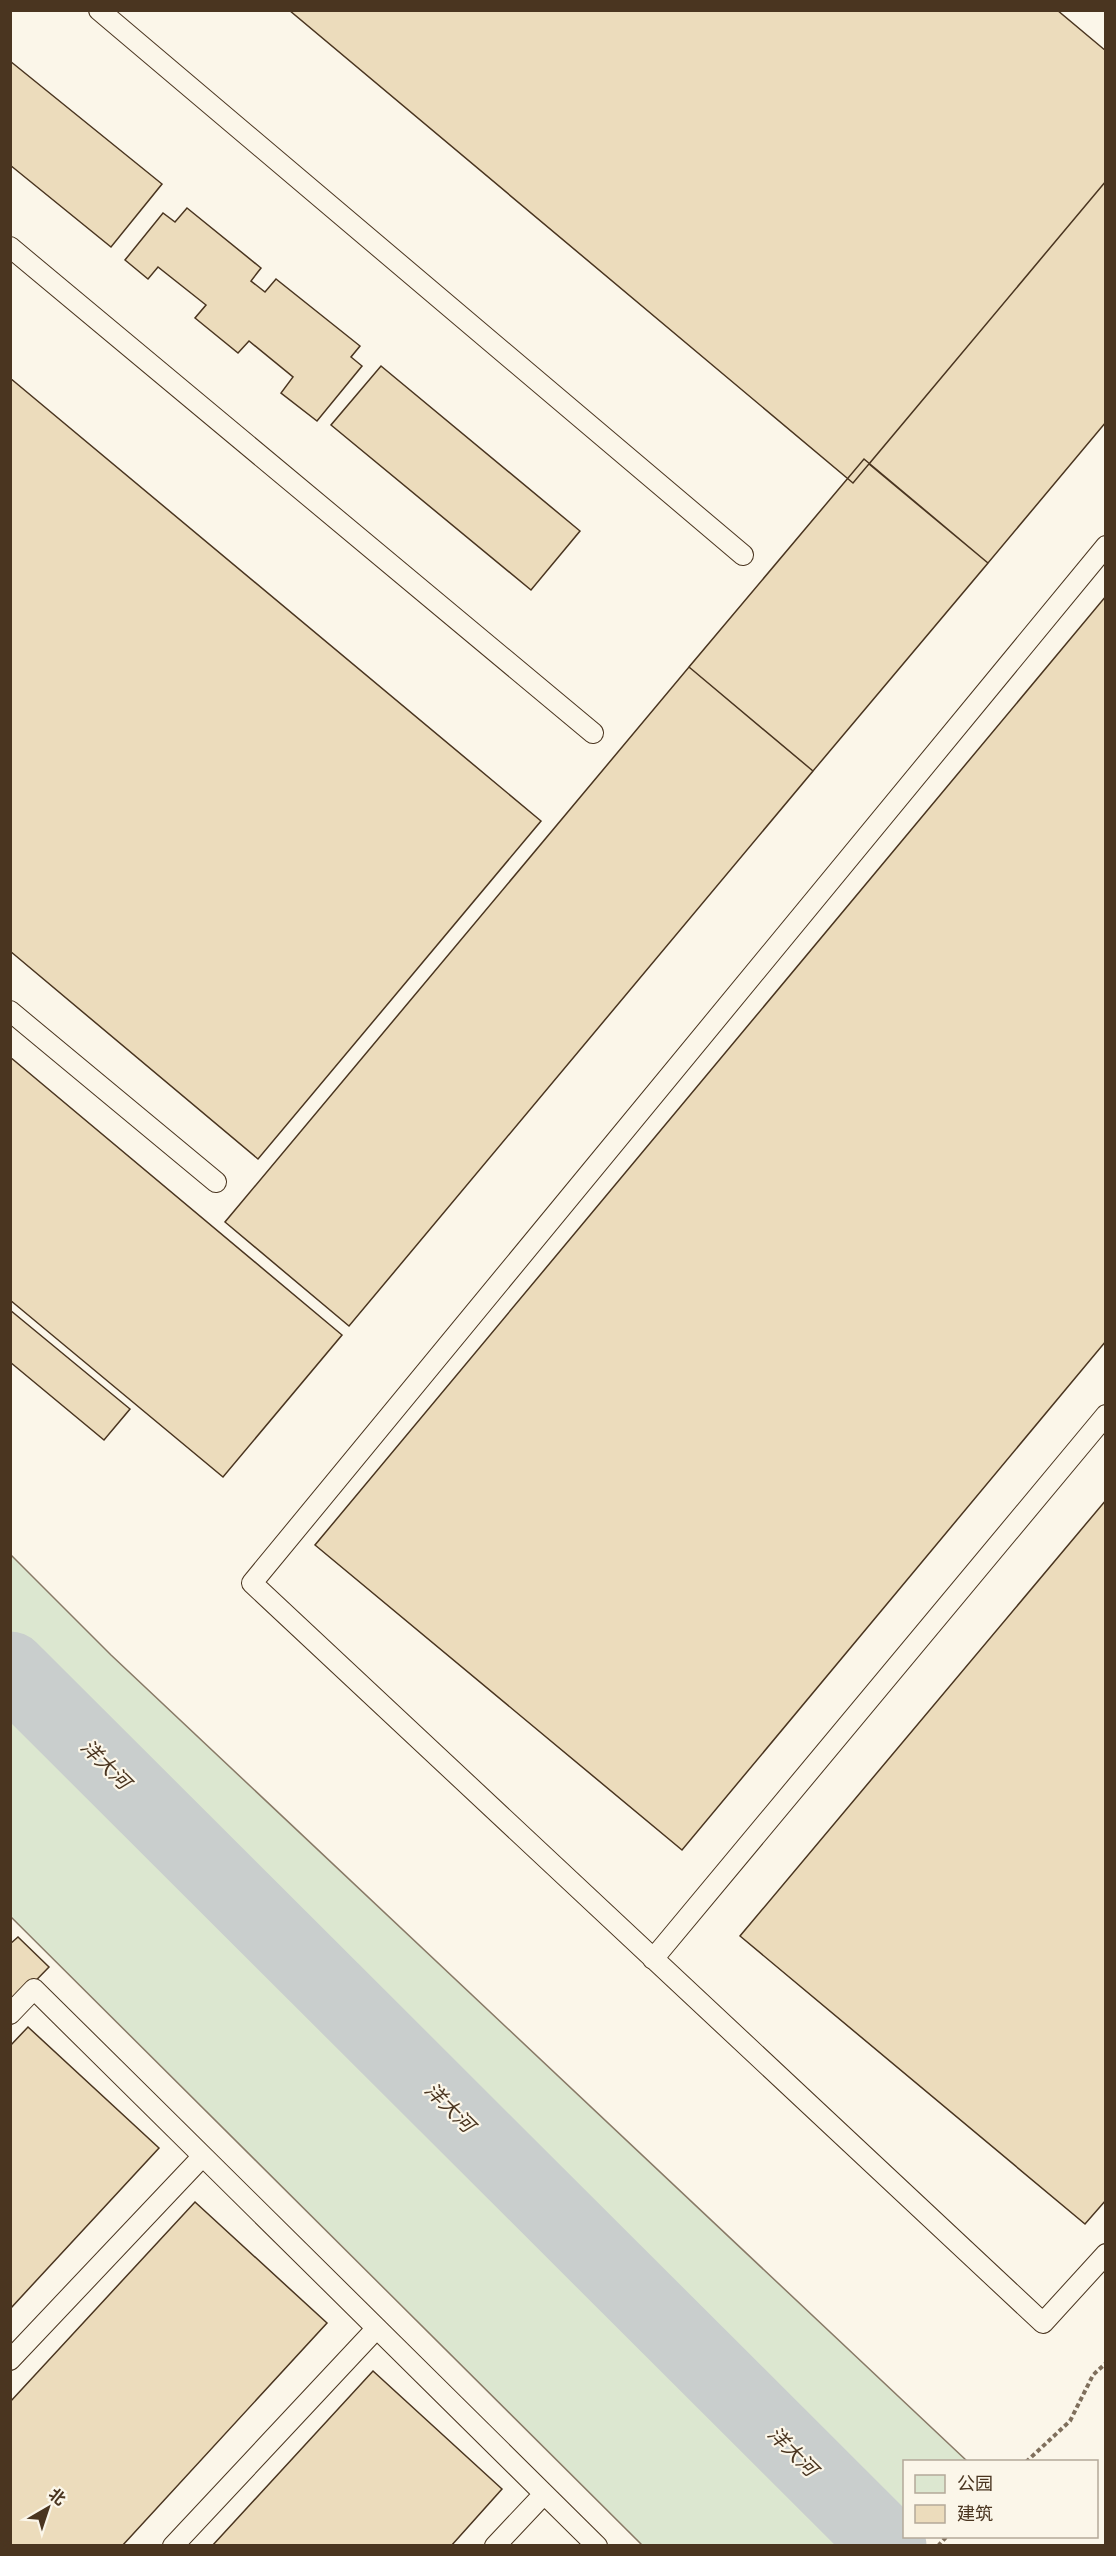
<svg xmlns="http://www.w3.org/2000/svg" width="1116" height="2556" viewBox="0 0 1116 2556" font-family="'Noto Serif','Noto Sans SC',serif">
	<rect width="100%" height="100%" fill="#fbf6e9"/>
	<path fill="#dce7d0" stroke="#887966" stroke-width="1.5" d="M 10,1554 L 111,1655 L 967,2461 L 904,2462 L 904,2532 L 892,2545 L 642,2545 L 11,1917 Z"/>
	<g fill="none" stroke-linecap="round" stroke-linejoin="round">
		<path stroke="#c9cecd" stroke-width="75" d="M 10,1669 L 889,2546"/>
	</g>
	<path fill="#ecdcbc" stroke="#4a3520" stroke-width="1.5" d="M 289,10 L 1057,10 L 1106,51 L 1106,181 L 853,483 Z
		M 10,61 L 162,184 L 111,247 L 10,165 Z
		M 1106,181 L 1106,422 L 988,563 L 869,464 Z
		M 187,208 L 261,268 L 251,281 L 265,292 L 276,279 L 360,346 L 351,357 L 362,366 L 317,421 L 281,393 L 293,377 L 249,341 L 238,353 L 195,318 L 206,305 L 158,267 L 148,279 L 125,260 L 163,213 L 175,222 Z
		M 381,366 L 580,531 L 531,590 L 331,425 Z
		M 10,378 L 541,821 L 258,1159 L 10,951 Z
		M 864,459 L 988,563 L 813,771 L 689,667 Z
		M 1106,596 L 1106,1341 L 682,1850 L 315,1545 Z
		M 689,667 L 813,771 L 349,1326 L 225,1222 Z
		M 10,1057 L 342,1335 L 223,1477 L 10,1300 Z
		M 10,1310 L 130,1409 L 104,1440 L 10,1362 Z
		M 1106,1500 L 1106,2200 L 1085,2224 L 740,1936 Z
		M 18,1937 L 49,1967 L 10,2007 L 10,1944 Z
		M 28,2027 L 159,2148 L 10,2309 L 10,2046 Z
		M 195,2202 L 327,2323 L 122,2546 L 10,2546 L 10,2402 Z
		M 373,2371 L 502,2489 L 451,2546 L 212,2546 Z"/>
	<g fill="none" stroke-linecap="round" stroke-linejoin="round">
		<defs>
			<path id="service" d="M 99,10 L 743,555
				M 10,247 L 593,733
				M 1106,546 L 252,1583 L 1043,2323 L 1106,2254
				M 10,1011 L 216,1182
				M 653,1959 L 1106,1415
				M 10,2014 L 34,1989 L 597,2546
				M 10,2360 L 202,2157
				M 173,2546 L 376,2329
				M 495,2546 L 544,2494"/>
		</defs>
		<use href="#service" stroke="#4a3520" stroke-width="22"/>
		<path stroke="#7f6f5c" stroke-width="4" stroke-dasharray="4.5 3" stroke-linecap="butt" d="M 1026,2462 L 1070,2421 L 1093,2375 L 1106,2363
			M 938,2546 L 947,2536"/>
		<use href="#service" stroke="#fbf6e9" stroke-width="20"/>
	</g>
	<g text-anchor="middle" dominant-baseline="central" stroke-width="4.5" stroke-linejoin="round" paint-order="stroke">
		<g font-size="20" font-style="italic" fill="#4a3520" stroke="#fbf6e9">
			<text transform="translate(106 1764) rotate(45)">洋大河</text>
			<text transform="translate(450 2107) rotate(45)">洋大河</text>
			<text transform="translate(793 2451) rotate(45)">洋大河</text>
		</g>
	</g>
	<rect width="1116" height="2556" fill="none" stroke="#4a3520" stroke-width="24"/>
	<rect x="903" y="2460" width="195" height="78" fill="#fbf6e9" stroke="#b4a999" stroke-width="1.5"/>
	<rect x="915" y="2475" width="30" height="18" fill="#dce7d0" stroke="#b4a999" stroke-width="1.5"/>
	<text x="957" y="2490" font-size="18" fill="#4a3520">公园</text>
	<rect x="915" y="2505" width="30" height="18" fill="#ecdcbc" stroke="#b4a999" stroke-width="1.5"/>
	<text x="957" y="2520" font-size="18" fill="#4a3520">建筑</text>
	<g transform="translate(48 2508) rotate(39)" stroke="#fbf6e9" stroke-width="4.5" paint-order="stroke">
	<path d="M0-4.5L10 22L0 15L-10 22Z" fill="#4a3520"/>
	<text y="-9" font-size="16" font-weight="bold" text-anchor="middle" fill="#4a3520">北</text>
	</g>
</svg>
